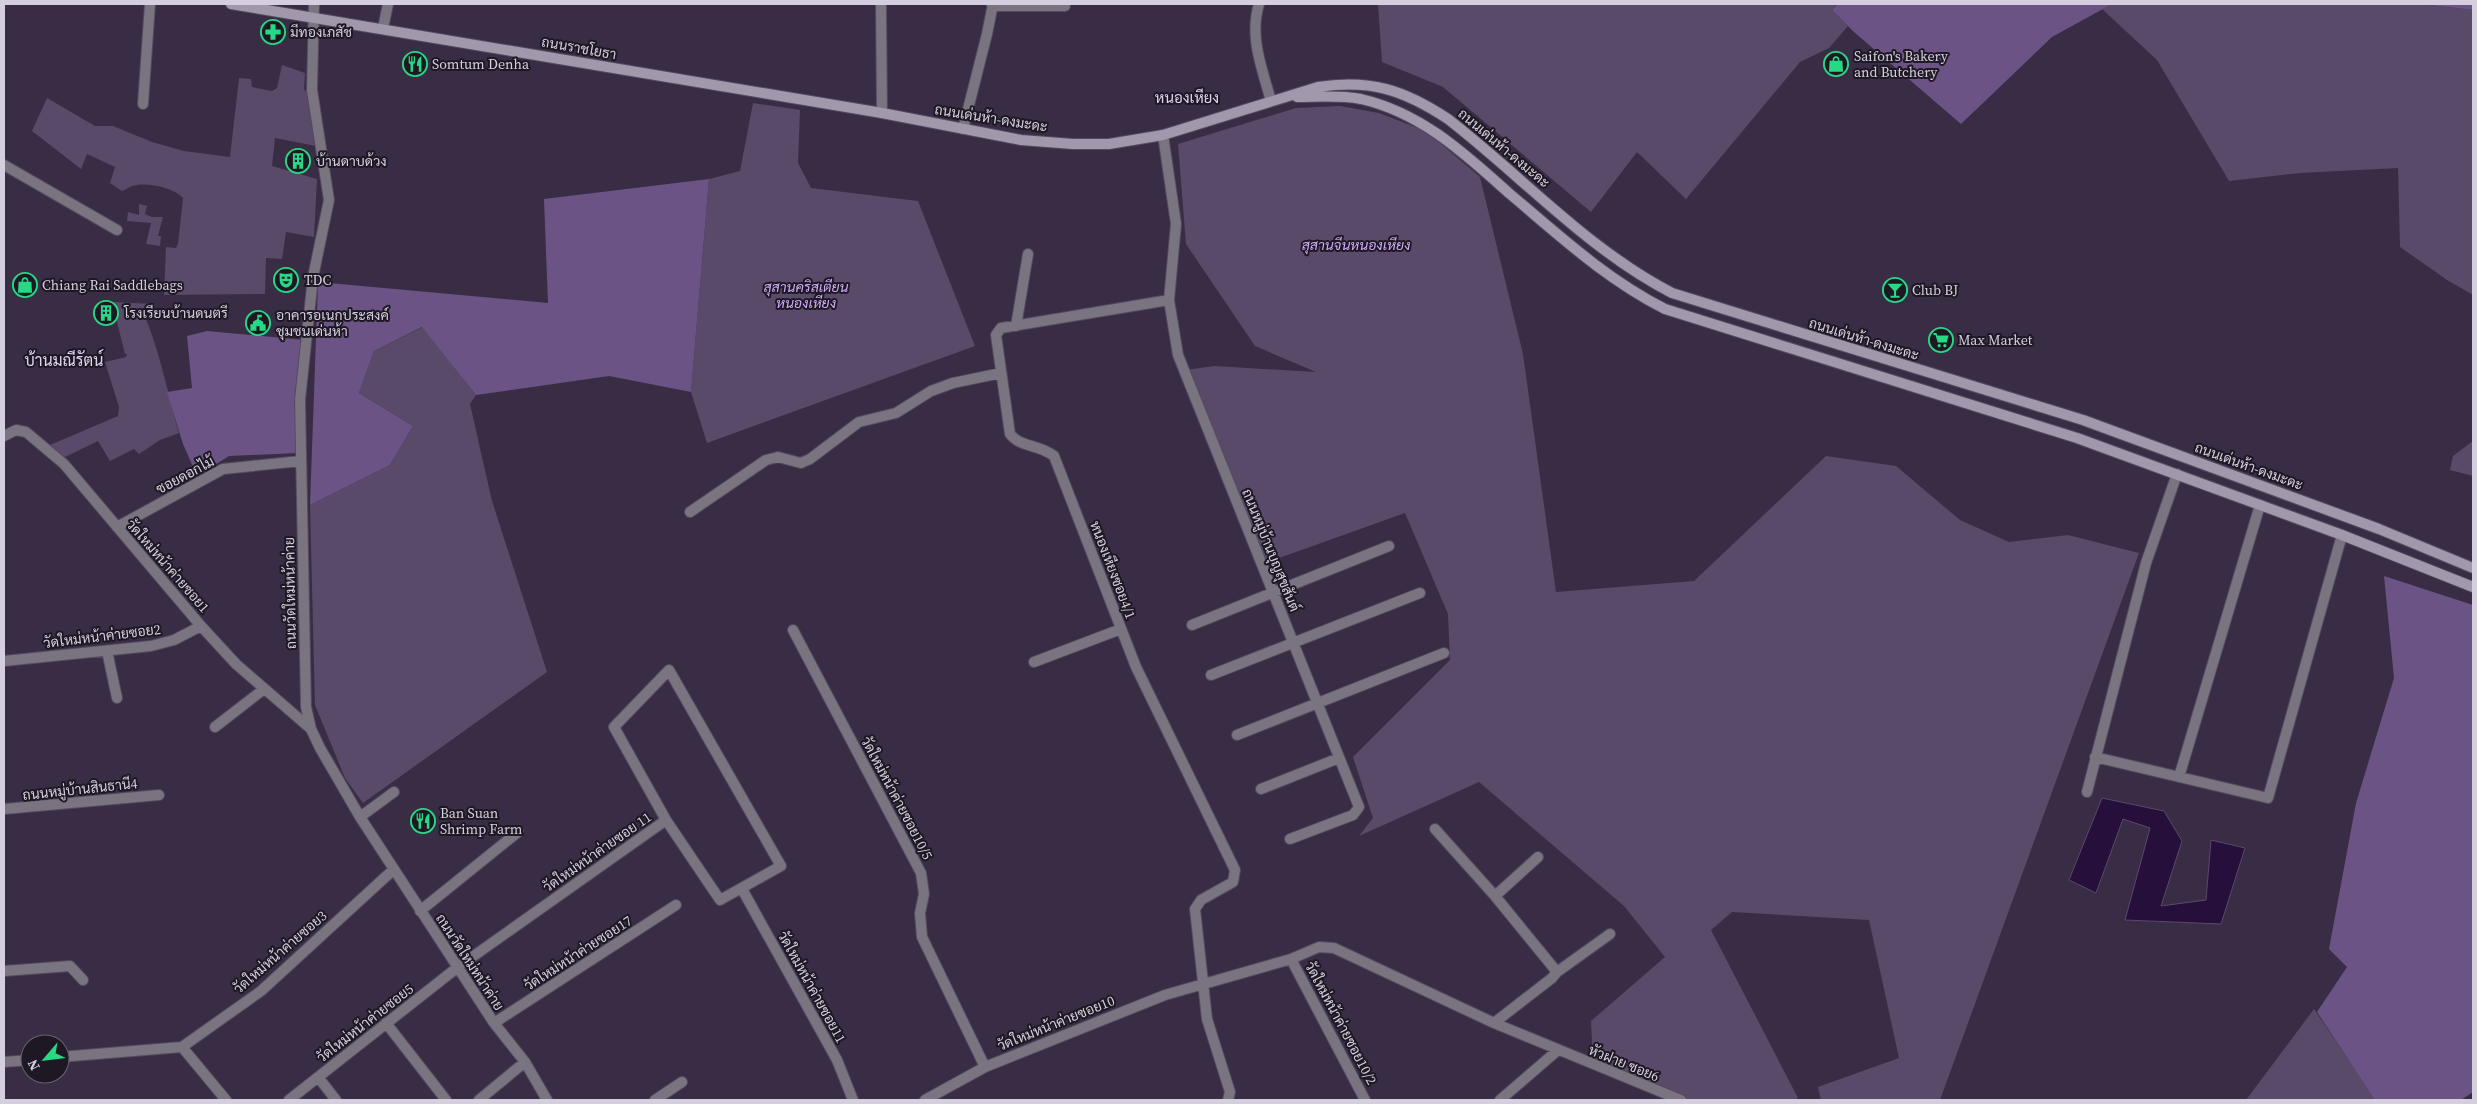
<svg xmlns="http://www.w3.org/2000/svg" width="2477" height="1104" viewBox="0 0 2477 1104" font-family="'Source Serif 4',Sarabun,serif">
	<rect width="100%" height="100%" fill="#392d45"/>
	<path fill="#594a69" d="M 1378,4 L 1838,4 L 1832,10 L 1848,26 L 1829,48 L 1800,62 L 1686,199 L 1637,152 L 1591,212 L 1443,87 L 1382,62 Z
		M 2112,4 L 2421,4 L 2473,10 L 2473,295 L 2447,280 L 2400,247 L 2398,168 L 2300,173 L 2229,181 L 2157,60 L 2102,9 Z
		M 282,65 L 305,73 L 304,89 L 310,96 L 316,146 L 275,138 L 272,166 L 317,179 L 314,237 L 286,232 L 282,259 L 266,258 L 265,294 L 164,295 L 166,247 L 176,248 L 178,244 L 183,198 C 174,188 150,183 137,185 C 132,185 127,189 122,191 L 110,183 L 115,167 L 87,154 L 81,169 L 32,131 L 47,98 L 95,126 L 113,126 L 152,142 L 184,151 L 230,157 L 239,78 L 251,79 L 252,87 L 272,91 L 277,88 Z
		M 753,103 L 800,110 L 798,163 L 811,188 L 918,201 L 975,346 L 707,443 L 691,392 L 709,179 L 740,171 Z
		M 1340,106 L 1379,113 L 1426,131 L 1480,177 L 1523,354 L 1556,592 L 1694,581 L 1826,456 L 1896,466 L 1960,520 L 2009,542 L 2068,535 L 2139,553 L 1940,1100 L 1821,1100 L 1818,1087 L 1899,1058 L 1869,920 L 1732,912 L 1711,930 L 1798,1098 L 1795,1100 L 1681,1100 L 1593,1065 L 1591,1021 L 1665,957 L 1624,906 L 1479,782 L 1359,836 L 1373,818 L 1353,757 L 1450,660 L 1448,614 L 1405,513 L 1262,564 L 1185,370 L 1215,366 L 1316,372 L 1255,346 L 1186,244 L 1178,144 L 1296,108 Z
		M 139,204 L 147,206 L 145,214 L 152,217 L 163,217 L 158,236 L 161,236 L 160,246 L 146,244 L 151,223 L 127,221 L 128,212 L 139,215 Z
		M 112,302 L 155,304 L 154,315 L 146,319 C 161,356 168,395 179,433 L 160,440 L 139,454 L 134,449 L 110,461 L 98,441 L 63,458 L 50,445 L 118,416 L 119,407 L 105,362 L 126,357 L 127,354 L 125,354 Z
		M 423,327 L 476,395 L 470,404 L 492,501 L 547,672 L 363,803 L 345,778 L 315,705 L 310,505 L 390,465 L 413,426 L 359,393 L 374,351 Z
		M 2473,441 L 2473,476 L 2450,470 L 2453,456 Z
		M 2314,1009 L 2376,1100 L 2246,1100 Z"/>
	<path fill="#6b5385" d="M 1838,4 L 2112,4 L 2052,37 L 1961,124 L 1854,32 L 1832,10 Z
		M 2421,4 L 2473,4 L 2473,10 Z
		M 709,179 L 691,392 L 609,376 L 476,395 L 422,327 L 374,351 L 359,393 L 413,426 L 390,465 L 310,505 L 318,282 L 548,303 L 544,199 Z
		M 207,331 L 304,340 L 298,453 L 229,456 L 197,476 L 183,444 L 167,392 L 192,388 L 187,336 Z
		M 2384,576 L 2473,605 L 2473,1092 L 2461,1100 L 2375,1100 L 2317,1012 L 2347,967 L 2329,949 L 2356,803 L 2394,678 Z"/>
	<path fill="#270f3b" stroke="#5b486c" d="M 2102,798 L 2164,811 L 2182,841 L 2161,906 L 2206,900 L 2211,840 L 2245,848 L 2221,924 L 2125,920 L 2150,828 L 2123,819 L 2096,893 L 2069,880 Z"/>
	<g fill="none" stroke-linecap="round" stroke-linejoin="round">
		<defs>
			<path id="minor" d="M 314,4 L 312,90 L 329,200 L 313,277 L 300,400 L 306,707 L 311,729 L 320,748 L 360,817 L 494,1023 L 525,1062 L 547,1100
				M 881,4 L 882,113
				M 1259,4 C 1249,37 1262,68 1271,101
				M 992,6 L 1065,6
				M 383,28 L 388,4
				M 143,104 L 150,4
				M 963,129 L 987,34 L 993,4
				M 1163,135 L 1176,224 L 1169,300 L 1178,355 L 1359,807 L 1353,815 L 1290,839
				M 4,165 L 117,230
				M 1169,300 L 1001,328 L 996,335 L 1010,434 C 1021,448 1039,444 1054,456 L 1136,667 L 1235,870 L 1233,882 L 1201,900 L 1195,909 L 1207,1019 L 1230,1092 L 1228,1100
				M 1016,326 L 1028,254
				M 4,436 L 16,430 L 26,432 L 64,464 L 201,626 L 236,664 L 311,729
				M 690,512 L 766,460 L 778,457 L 801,463 L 810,459 L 859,422 L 896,413 L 931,391 L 953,383 L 1001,373
				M 117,527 L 223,469 L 301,461
				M 1192,625 L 1389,546
				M 793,630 L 921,873 L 924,894 L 920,913 L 922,937 L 985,1067
				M 107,651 L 117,698
				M 4,661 L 151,646 L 174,640 L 201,626
				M 1034,662 L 1121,629
				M 1211,675 L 1420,593
				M 215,727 L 264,689
				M 1237,735 L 1444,653
				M 2095,757 L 2268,798 L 2342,535
				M 2179,777 L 2260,505
				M 1261,789 L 1339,758
				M 2087,792 L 2146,563 L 2177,474
				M 4,809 L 159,795
				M 360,817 L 394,792
				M 1435,829 L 1495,896 L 1557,972
				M 742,889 L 837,1060 L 853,1100
				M 1495,896 L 1538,857
				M 420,911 L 518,832
				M 1291,959 L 1365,1100
				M 4,971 L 70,966 L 83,980
				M 386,1023 L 446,1100
				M 494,1023 L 676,905
				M 1494,1023 L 1552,978 L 1557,972 L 1610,934
				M 182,1047 L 226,1100
				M 60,1057 L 182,1047 L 261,991 L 393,870
				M 4,1062 L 30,1060
				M 318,1077 L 336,1100
				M 289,1100 L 458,967 L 666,820 L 720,900 L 781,866 L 669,670 L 614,727 L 666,820
				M 479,1100 L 525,1062
				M 655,1100 L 682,1082
				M 925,1100 L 985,1067 L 1165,995 L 1291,959 L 1319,947 L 1334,948 L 1494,1023 L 1681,1100
				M 1500,1100 L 1558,1050"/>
			<path id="secondary" d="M 231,4 L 882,113 L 1021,140 L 1073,144 L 1109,144 L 1163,135 L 1318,87 C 1371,79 1404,90 1448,119 C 1523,177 1587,249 1672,293 L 2083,420 L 2379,529 L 2473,568
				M 1297,97 C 1318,97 1340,95 1361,99 C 1422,113 1465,154 1510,194 C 1561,237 1606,279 1665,309 L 2077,438 L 2342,535 L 2473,587"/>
		</defs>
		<use href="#minor" stroke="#554a61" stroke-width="12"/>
		<use href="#secondary" stroke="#554a61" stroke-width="12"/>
		<use href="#minor" stroke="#797480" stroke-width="10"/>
		<use href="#secondary" stroke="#a198ac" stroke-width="10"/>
	</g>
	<defs>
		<symbol id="pharmacy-ring" viewBox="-11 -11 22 22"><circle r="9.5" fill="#1d1823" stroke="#27d885" stroke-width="1.5"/><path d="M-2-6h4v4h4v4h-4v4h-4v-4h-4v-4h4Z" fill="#27d885"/></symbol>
		<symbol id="restaurant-ring" viewBox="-11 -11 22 22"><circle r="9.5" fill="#1d1823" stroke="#27d885" stroke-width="1.5"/><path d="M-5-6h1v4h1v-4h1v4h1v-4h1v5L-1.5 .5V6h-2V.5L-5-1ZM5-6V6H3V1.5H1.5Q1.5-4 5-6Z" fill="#27d885"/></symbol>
		<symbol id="shop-ring" viewBox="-11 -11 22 22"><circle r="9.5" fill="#1d1823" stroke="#27d885" stroke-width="1.5"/><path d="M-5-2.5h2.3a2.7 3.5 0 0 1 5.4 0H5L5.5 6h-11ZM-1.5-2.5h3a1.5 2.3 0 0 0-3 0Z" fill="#27d885"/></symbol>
		<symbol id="building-ring" viewBox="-11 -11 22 22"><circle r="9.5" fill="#1d1823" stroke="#27d885" stroke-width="1.5"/><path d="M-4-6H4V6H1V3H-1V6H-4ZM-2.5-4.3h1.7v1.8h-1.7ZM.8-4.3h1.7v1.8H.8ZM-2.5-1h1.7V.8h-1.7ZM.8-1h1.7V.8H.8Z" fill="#27d885"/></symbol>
		<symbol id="theatre-ring" viewBox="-11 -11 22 22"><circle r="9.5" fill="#1d1823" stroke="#27d885" stroke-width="1.5"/><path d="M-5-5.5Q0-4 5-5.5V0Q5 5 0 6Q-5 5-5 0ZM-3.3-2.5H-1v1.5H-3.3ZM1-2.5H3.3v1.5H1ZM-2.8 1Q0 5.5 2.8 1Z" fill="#27d885"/></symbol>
		<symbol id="bar-ring" viewBox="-11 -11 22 22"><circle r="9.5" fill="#1d1823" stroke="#27d885" stroke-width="1.5"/><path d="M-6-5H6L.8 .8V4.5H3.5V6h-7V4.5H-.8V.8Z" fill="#27d885"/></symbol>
		<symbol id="civic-ring" viewBox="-11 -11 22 22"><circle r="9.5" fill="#1d1823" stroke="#27d885" stroke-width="1.5"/><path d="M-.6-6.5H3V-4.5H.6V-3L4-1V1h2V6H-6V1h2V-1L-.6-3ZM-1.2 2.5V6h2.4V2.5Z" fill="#27d885"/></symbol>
		<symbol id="supermarket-ring" viewBox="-11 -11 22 22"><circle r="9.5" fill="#1d1823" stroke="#27d885" stroke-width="1.5"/><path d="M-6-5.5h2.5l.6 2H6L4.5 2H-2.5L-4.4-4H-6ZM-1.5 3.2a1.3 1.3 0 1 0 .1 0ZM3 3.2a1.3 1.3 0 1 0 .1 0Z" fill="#27d885"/></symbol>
	</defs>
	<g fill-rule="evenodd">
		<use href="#pharmacy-ring" x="259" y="18" width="28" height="28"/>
		<use href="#restaurant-ring" x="401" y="50" width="28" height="28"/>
		<use href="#shop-ring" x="1822" y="50" width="28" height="28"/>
		<use href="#building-ring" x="284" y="147" width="28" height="28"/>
		<use href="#theatre-ring" x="272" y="266" width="28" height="28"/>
		<use href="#shop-ring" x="11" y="271" width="28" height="28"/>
		<use href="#bar-ring" x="1881" y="276" width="28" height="28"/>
		<use href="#building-ring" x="92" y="299" width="28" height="28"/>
		<use href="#civic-ring" x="244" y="309" width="28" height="28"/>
		<use href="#supermarket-ring" x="1927" y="326" width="28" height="28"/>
		<use href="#restaurant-ring" x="409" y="807" width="28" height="28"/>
	</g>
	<g text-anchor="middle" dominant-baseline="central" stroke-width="4" stroke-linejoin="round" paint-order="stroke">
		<g font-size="14" fill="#d5cede" stroke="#1d1823" text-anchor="start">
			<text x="290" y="32">มีทองเภสัช</text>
			<text x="1854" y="56">Saifon's Bakery<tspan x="1854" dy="16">and Butchery</tspan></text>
			<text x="432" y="64">Somtum Denha</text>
			<text x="316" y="161">บ้านดาบด้วง</text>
			<text x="304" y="280">TDC</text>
			<text x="42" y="285">Chiang Rai Saddlebags</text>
			<text x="1912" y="290">Club BJ</text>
			<text x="124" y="313">โรงเรียนบ้านดนตรี</text>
			<text x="276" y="315">อาคารอเนกประสงค์<tspan x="276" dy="16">ชุมชนเด่นห้า</tspan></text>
			<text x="1958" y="340">Max Market</text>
			<text x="440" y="813">Ban Suan<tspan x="440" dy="16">Shrimp Farm</tspan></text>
		</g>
		<g font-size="14" fill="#d5cede" stroke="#1d1823">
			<text transform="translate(579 48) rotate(10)">ถนนราชโยธา</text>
			<text transform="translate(991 118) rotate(9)">ถนนเด่นห้า-ดงมะดะ</text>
			<text transform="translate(1504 148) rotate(40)">ถนนเด่นห้า-ดงมะดะ</text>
			<text transform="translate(1864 339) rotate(17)">ถนนเด่นห้า-ดงมะดะ</text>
			<text transform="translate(2249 466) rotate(20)">ถนนเด่นห้า-ดงมะดะ</text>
			<text transform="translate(185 475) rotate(-28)">ซอยดอกไม้</text>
			<text transform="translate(1271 550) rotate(68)">ถนนหมู่บ้านบุญสุขสันต์</text>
			<text transform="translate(168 566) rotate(49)">วัดใหม่หน้าค่ายซอย1</text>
			<text transform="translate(1113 570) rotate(69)">หนองเหียงซอย4/1</text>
			<text transform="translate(290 593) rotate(-91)">ถนนวัดใหม่หน้าค่าย</text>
			<text transform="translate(102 636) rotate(-7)">วัดใหม่หน้าค่ายซอย2</text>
			<text transform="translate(80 789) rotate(-6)">ถนนหมู่บ้านสินธานี4</text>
			<text transform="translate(897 798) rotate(62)">วัดใหม่หน้าค่ายซอย10/5</text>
			<text transform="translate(597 852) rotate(-35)">วัดใหม่หน้าค่ายซอย 11</text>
			<text transform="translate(280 952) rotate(-41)">วัดใหม่หน้าค่ายซอย3</text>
			<text transform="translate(578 953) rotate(-33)">วัดใหม่หน้าค่ายซอย17</text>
			<text transform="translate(470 962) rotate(57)">ถนนวัดใหม่หน้าค่าย</text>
			<text transform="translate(812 987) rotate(61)">วัดใหม่หน้าค่ายซอย11</text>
			<text transform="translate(365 1023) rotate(-38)">วัดใหม่หน้าค่ายซอย5</text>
			<text transform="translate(1056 1023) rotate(-22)">วัดใหม่หน้าค่ายซอย10</text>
			<text transform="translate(1341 1023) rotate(62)">วัดใหม่หน้าค่ายซอย10/2</text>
			<text transform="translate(1624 1063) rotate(22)">หัวฝาย ซอย6</text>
		</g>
		<g font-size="14" font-style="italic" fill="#d1acf9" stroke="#1d1823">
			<text x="1356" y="245">สุสานจีนหนองเหียง</text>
			<text x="806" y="287">สุสานคริสเตียน<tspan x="806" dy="16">หนองเหียง</tspan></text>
		</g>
		<g font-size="15" fill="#e0d1f1" stroke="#1d1823">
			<text x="1187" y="97">หนองเหียง</text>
		</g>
		<g font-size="16" fill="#e0d1f1" stroke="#1d1823">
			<text x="64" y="360">บ้านมณีรัตน์</text>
		</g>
	</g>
	<rect width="2477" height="1104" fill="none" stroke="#d5cede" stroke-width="10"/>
	<g transform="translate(45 1059) rotate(242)"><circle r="24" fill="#1d1823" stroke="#67616e"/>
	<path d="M0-4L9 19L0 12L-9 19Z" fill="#27d885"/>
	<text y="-8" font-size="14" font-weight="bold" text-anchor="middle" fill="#d5cede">N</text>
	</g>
</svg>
